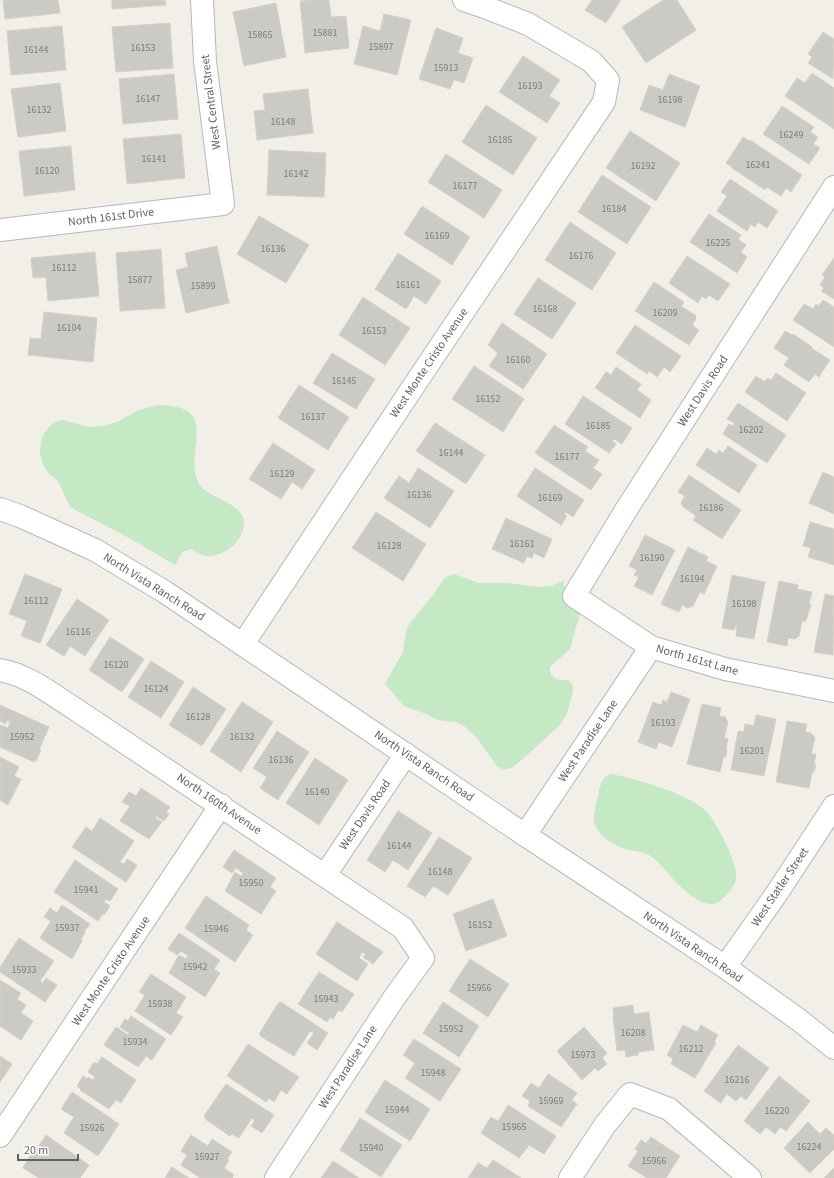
<svg xmlns="http://www.w3.org/2000/svg" width="834" height="1178" viewBox="0 0 834 1178" font-family="'Source Sans 3',sans-serif">
	<rect width="100%" height="100%" fill="#f1efe8"/>
	<path fill="#c5e8c5" d="M 157,405 C 226,405 180,455 200,485 C 211,500 243,502 244,523 C 244,540 225,556 209,556 C 203,557 195,551 190,549 L 182,552 L 175,565 L 131,539 L 70,507 L 58,481 L 49,474 L 43,465 L 40,453 L 41,441 L 45,432 L 53,423 L 62,420 L 90,427 L 104,426 L 119,421 L 137,411 Z
		M 454,574 L 479,583 L 508,583 L 539,587 L 551,586 L 563,581 L 568,599 L 580,613 L 570,649 L 550,667 C 548,678 559,681 568,680 L 573,685 L 573,692 L 566,716 L 559,726 L 516,765 L 508,769 L 502,769 L 497,766 L 477,738 L 464,726 L 456,722 L 437,720 L 426,714 L 404,706 L 385,684 L 403,652 L 406,631 L 410,623 L 433,595 L 443,580 L 448,576 Z
		M 611,774 C 635,778 689,794 706,811 C 716,821 739,865 736,879 C 735,885 731,890 727,894 C 723,898 718,904 712,904 C 699,904 685,891 677,883 C 669,875 658,860 649,855 C 641,851 633,851 625,849 C 620,848 614,844 609,841 C 589,828 593,816 598,796 C 600,787 601,777 611,774 Z"/>
	<path fill="#cccac5" stroke="#d6d1c6" d="M 3,0 L 58,0 L 60,13 L 5,19 Z
		M 112,0 L 165,0 L 166,5 L 112,9 Z
		M 311,0 L 329,0 L 331,17 L 346,16 L 349,48 L 305,53 L 300,1 Z
		M 592,0 L 621,0 L 606,23 L 585,10 Z
		M 663,0 L 677,0 L 696,30 L 646,63 L 622,27 Z
		M 276,3 L 286,57 L 244,66 L 233,12 Z
		M 384,14 L 411,20 L 397,75 L 354,64 L 363,26 L 380,31 Z
		M 170,23 L 173,68 L 116,72 L 112,27 Z
		M 62,26 L 66,70 L 11,75 L 7,31 Z
		M 436,28 L 463,38 L 458,53 L 473,58 L 464,83 L 454,80 L 450,89 L 419,79 Z
		M 823,32 L 834,39 L 833,79 L 808,63 L 812,57 L 808,54 Z
		M 523,56 L 560,80 L 549,96 L 560,103 L 547,123 L 499,92 Z
		M 812,73 L 834,88 L 834,129 L 785,96 L 797,78 L 805,83 Z
		M 174,74 L 178,119 L 123,124 L 119,79 Z
		M 669,74 L 700,86 L 685,127 L 640,110 L 649,85 L 663,90 Z
		M 60,83 L 66,131 L 18,137 L 11,89 Z
		M 308,89 L 313,133 L 257,140 L 254,111 L 265,110 L 263,94 Z
		M 486,105 L 537,138 L 513,175 L 462,142 Z
		M 782,106 L 814,127 L 810,132 L 818,137 L 813,144 L 820,148 L 809,164 L 763,134 Z
		M 630,131 L 680,163 L 656,201 L 606,168 Z
		M 181,134 L 185,178 L 127,184 L 123,139 Z
		M 743,137 L 749,141 L 750,140 L 802,175 L 791,192 L 786,188 L 781,196 L 767,187 L 765,190 L 732,168 L 732,167 L 726,163 Z
		M 71,146 L 75,190 L 24,196 L 19,151 Z
		M 269,150 L 326,153 L 324,197 L 267,195 Z
		M 446,154 L 502,190 L 484,218 L 428,182 Z
		M 602,175 L 651,207 L 627,244 L 578,212 Z
		M 730,179 L 778,211 L 767,228 L 758,222 L 755,227 L 751,224 L 747,231 L 717,211 L 727,196 L 721,192 Z
		M 422,206 L 470,237 L 452,265 L 404,234 Z
		M 709,214 L 741,235 L 738,239 L 746,245 L 741,252 L 747,257 L 737,273 L 690,242 Z
		M 259,216 L 309,245 L 286,283 L 237,254 Z
		M 570,222 L 616,253 L 592,290 L 545,260 Z
		M 217,246 L 229,303 L 186,313 L 176,270 L 188,267 L 185,253 Z
		M 161,249 L 165,308 L 120,311 L 116,253 Z
		M 95,252 L 99,296 L 48,301 L 46,277 L 33,278 L 31,258 Z
		M 398,253 L 441,281 L 426,304 L 414,296 L 406,309 L 375,289 Z
		M 687,256 L 730,284 L 718,301 L 709,295 L 706,299 L 702,296 L 698,303 L 669,283 Z
		M 834,258 L 834,299 L 821,291 L 824,288 L 820,285 L 825,277 L 822,275 Z
		M 538,278 L 576,303 L 552,339 L 514,314 Z
		M 654,282 L 684,302 L 681,306 L 695,315 L 696,319 L 692,325 L 699,330 L 689,345 L 635,311 Z
		M 363,297 L 410,328 L 385,365 L 339,335 Z
		M 823,300 L 834,307 L 834,347 L 793,320 L 804,304 L 813,309 L 816,304 L 819,306 Z
		M 44,312 L 97,318 L 93,362 L 28,355 L 30,338 L 41,339 Z
		M 502,323 L 547,354 L 523,389 L 489,366 L 498,353 L 488,345 Z
		M 635,325 L 681,356 L 670,372 L 664,367 L 657,377 L 649,371 L 647,374 L 616,353 Z
		M 785,331 L 792,335 L 793,334 L 812,347 L 811,348 L 830,360 L 819,377 L 815,374 L 809,382 L 784,365 L 789,358 L 774,348 Z
		M 332,353 L 375,379 L 356,409 L 313,383 Z
		M 474,366 L 524,399 L 503,432 L 452,399 Z
		M 616,367 L 641,384 L 637,390 L 651,400 L 640,418 L 595,388 L 606,372 L 611,375 Z
		M 776,373 L 806,393 L 787,421 L 745,392 L 756,376 L 765,382 L 767,378 L 771,380 Z
		M 299,385 L 349,417 L 328,450 L 278,418 Z
		M 583,396 L 632,428 L 622,444 L 614,439 L 612,441 L 616,444 L 609,453 L 565,424 Z
		M 738,403 L 786,435 L 767,463 L 723,434 L 729,424 L 733,426 L 734,423 L 727,419 Z
		M 435,423 L 485,455 L 466,484 L 416,451 Z
		M 554,425 L 588,447 L 585,451 L 599,460 L 593,468 L 602,474 L 591,490 L 535,453 Z
		M 273,443 L 315,470 L 302,489 L 292,482 L 281,499 L 249,479 Z
		M 728,446 L 757,465 L 739,493 L 696,465 L 707,448 L 716,454 L 719,450 L 723,453 Z
		M 418,468 L 454,491 L 430,528 L 384,498 L 399,476 L 409,483 Z
		M 535,468 L 584,500 L 573,517 L 566,512 L 564,514 L 567,516 L 561,525 L 517,496 Z
		M 823,472 L 834,477 L 834,514 L 809,503 Z
		M 689,475 L 741,510 L 722,539 L 693,520 L 696,516 L 682,506 L 681,502 L 685,496 L 678,492 Z
		M 376,512 L 426,544 L 403,581 L 352,548 Z
		M 506,518 L 552,539 L 544,558 L 534,553 L 532,558 L 527,556 L 524,563 L 492,549 Z
		M 810,522 L 834,529 L 834,565 L 808,557 L 811,548 L 803,546 Z
		M 645,535 L 675,550 L 652,595 L 634,586 L 639,577 L 634,575 L 637,570 L 629,566 Z
		M 688,547 L 708,557 L 706,561 L 717,566 L 704,594 L 700,592 L 693,606 L 688,608 L 682,605 L 679,612 L 661,604 Z
		M 25,574 L 62,589 L 40,643 L 21,636 L 27,621 L 9,614 Z
		M 732,575 L 765,582 L 754,639 L 736,636 L 737,627 L 735,626 L 734,630 L 722,628 Z
		M 779,581 L 798,585 L 797,589 L 812,592 L 809,604 L 811,605 L 806,621 L 802,621 L 799,636 L 795,639 L 788,638 L 787,646 L 767,642 Z
		M 825,594 L 834,596 L 833,655 L 814,652 Z
		M 77,599 L 109,620 L 85,656 L 70,646 L 64,656 L 46,645 Z
		M 110,637 L 144,659 L 122,692 L 89,670 Z
		M 151,661 L 184,682 L 161,718 L 128,697 Z
		M 193,687 L 226,709 L 202,746 L 169,725 Z
		M 671,692 L 690,699 L 672,747 L 659,742 L 656,749 L 638,742 L 653,702 L 661,705 L 663,700 L 667,702 Z
		M 242,702 L 273,722 L 241,772 L 210,751 Z
		M 702,704 L 721,708 L 719,716 L 725,717 L 728,722 L 724,738 L 728,739 L 726,749 L 727,750 L 726,757 L 724,756 L 720,772 L 687,764 Z
		M 0,705 L 49,727 L 39,750 L 41,750 L 36,761 L 35,760 L 34,762 L 0,747 L 0,725 L 8,728 L 10,722 L 7,720 L 6,724 L 0,721 Z
		M 756,715 L 776,719 L 764,776 L 731,770 L 738,731 L 744,732 L 745,724 L 754,726 Z
		M 787,721 L 807,724 L 805,732 L 811,733 L 815,738 L 811,754 L 816,754 L 814,764 L 816,765 L 814,772 L 812,772 L 809,788 L 776,782 Z
		M 277,731 L 309,752 L 278,800 L 260,788 L 267,777 L 253,768 Z
		M 0,757 L 19,767 L 14,776 L 21,779 L 8,805 L 0,800 Z
		M 315,758 L 348,780 L 319,825 L 286,803 Z
		M 141,788 L 170,807 L 166,812 L 169,814 L 164,821 L 156,816 L 155,818 L 162,822 L 149,839 L 120,821 L 130,806 L 122,802 L 129,792 L 136,796 Z
		M 398,811 L 432,833 L 408,870 L 393,860 L 385,872 L 367,860 Z
		M 100,818 L 134,841 L 120,862 L 124,864 L 127,859 L 137,865 L 126,882 L 72,847 L 86,827 L 92,831 Z
		M 439,837 L 472,858 L 448,895 L 433,886 L 425,897 L 407,886 Z
		M 234,850 L 276,878 L 270,887 L 276,891 L 261,914 L 225,891 L 235,872 L 241,876 L 243,873 L 236,868 L 232,873 L 223,867 Z
		M 75,860 L 118,889 L 110,901 L 106,899 L 104,902 L 110,906 L 104,915 L 103,914 L 98,921 L 54,892 Z
		M 206,896 L 249,925 L 246,930 L 253,935 L 235,962 L 185,928 Z
		M 493,899 L 507,936 L 466,951 L 453,914 Z
		M 62,905 L 90,924 L 84,932 L 85,933 L 81,939 L 82,941 L 72,959 L 40,938 L 51,921 L 44,917 L 50,908 L 57,913 Z
		M 337,922 L 383,952 L 373,964 L 363,957 L 366,954 L 362,952 L 359,958 L 368,964 L 357,981 L 316,954 Z
		M 179,933 L 220,960 L 214,969 L 220,973 L 205,997 L 169,973 L 179,955 L 186,959 L 188,956 L 181,951 L 177,955 L 168,949 Z
		M 19,938 L 54,961 L 40,981 L 43,983 L 46,978 L 57,985 L 45,1002 L 0,972 L 0,967 Z
		M 470,959 L 509,984 L 488,1017 L 449,991 Z
		M 319,972 L 354,994 L 342,1012 L 339,1010 L 333,1019 L 330,1017 L 327,1022 L 298,1004 Z
		M 151,974 L 186,997 L 176,1013 L 183,1017 L 171,1035 L 135,1011 L 145,995 L 139,992 Z
		M 0,980 L 21,993 L 17,999 L 26,1005 L 21,1013 L 33,1021 L 21,1040 L 0,1026 Z
		M 279,1002 L 280,1003 L 281,1002 L 328,1033 L 317,1050 L 307,1043 L 314,1033 L 310,1031 L 294,1056 L 260,1036 L 261,1035 L 259,1034 Z
		M 443,1002 L 479,1026 L 459,1057 L 423,1033 Z
		M 633,1005 L 634,1014 L 649,1012 L 654,1050 L 638,1052 L 638,1055 L 626,1057 L 625,1050 L 617,1051 L 613,1016 L 614,1016 L 613,1008 Z
		M 131,1016 L 166,1039 L 152,1060 L 146,1056 L 138,1067 L 104,1045 L 116,1027 L 128,1035 L 129,1033 L 120,1027 L 125,1019 L 128,1021 Z
		M 683,1025 L 697,1032 L 701,1025 L 718,1035 L 714,1042 L 716,1043 L 695,1078 L 671,1064 L 673,1059 L 667,1055 Z
		M 584,1027 L 607,1053 L 602,1058 L 607,1064 L 598,1071 L 595,1068 L 582,1080 L 557,1051 Z
		M 414,1039 L 461,1069 L 440,1101 L 405,1078 L 415,1063 L 403,1055 Z
		M 248,1044 L 299,1077 L 287,1094 L 281,1090 L 274,1102 L 269,1098 L 266,1102 L 227,1076 Z
		M 738,1045 L 769,1068 L 746,1100 L 741,1096 L 736,1101 L 727,1094 L 721,1103 L 704,1091 Z
		M 0,1056 L 12,1064 L 0,1082 Z
		M 102,1057 L 136,1080 L 121,1103 L 116,1100 L 109,1109 L 80,1090 L 81,1089 L 77,1086 L 83,1076 L 87,1079 L 88,1077 L 93,1080 L 95,1077 L 88,1072 L 94,1062 L 97,1064 Z
		M 548,1074 L 577,1093 L 572,1100 L 577,1104 L 561,1127 L 528,1106 L 530,1101 L 522,1096 L 531,1083 L 539,1088 Z
		M 779,1076 L 810,1101 L 786,1131 L 780,1127 L 775,1134 L 766,1127 L 760,1134 L 744,1121 Z
		M 385,1080 L 430,1109 L 410,1141 L 365,1112 Z
		M 226,1084 L 274,1115 L 262,1133 L 251,1126 L 255,1120 L 252,1118 L 239,1138 L 232,1134 L 230,1136 L 205,1119 L 206,1118 L 204,1116 Z
		M 72,1092 L 119,1124 L 98,1156 L 64,1133 L 74,1117 L 61,1109 Z
		M 508,1105 L 556,1136 L 544,1154 L 529,1145 L 519,1158 L 481,1133 L 491,1117 L 498,1121 Z
		M 360,1118 L 402,1145 L 381,1177 L 340,1150 Z
		M 808,1122 L 820,1134 L 826,1128 L 834,1135 L 834,1149 L 810,1173 L 784,1148 Z
		M 46,1135 L 89,1165 L 80,1178 L 39,1178 L 23,1168 L 33,1150 L 39,1153 L 40,1152 L 36,1150 Z
		M 191,1135 L 208,1146 L 212,1139 L 232,1152 L 227,1159 L 229,1160 L 224,1168 L 234,1175 L 232,1178 L 200,1178 L 181,1165 L 187,1155 L 181,1151 Z
		M 651,1137 L 680,1156 L 666,1178 L 647,1178 L 628,1166 L 638,1151 L 635,1149 L 641,1140 L 646,1143 Z
		M 493,1160 L 521,1178 L 468,1178 L 478,1163 L 487,1168 Z
		M 333,1161 L 359,1178 L 321,1178 Z
		M 172,1167 L 189,1178 L 165,1178 Z
		M 834,1168 L 834,1178 L 824,1178 Z"/>
	<g fill="none" stroke-linecap="round" stroke-linejoin="round">
		<defs>
			<path id="minor" d="M 834,187 L 626,510 L 574,596 L 651,647 L 725,669 L 834,691
				M 0,230 L 223,204 L 205,61 L 202,0
				M 0,509 L 20,516 L 95,550 L 165,592 L 525,835 L 725,967 L 799,1020 L 834,1048
				M 243,644 L 413,387 L 604,102 L 608,80 L 591,61 L 528,24 L 482,6 L 464,0
				M 0,670 C 26,674 50,693 72,707 L 403,928 L 423,958 L 394,998 L 276,1178
				M 525,835 L 651,647
				M 325,875 L 406,754
				M 725,967 L 777,893 L 834,806
				M 0,1136 L 221,805
				M 570,1178 L 605,1125 L 630,1094 L 669,1109 L 750,1178"/>
		</defs>
		<use href="#minor" stroke="#b5b8bc" stroke-width="24"/>
		<use href="#minor" stroke="#fff" stroke-width="22"/>
	</g>
	<g text-anchor="middle" dominant-baseline="central" stroke-width="3" stroke-linejoin="round" paint-order="stroke">
		<g font-size="10" fill="#7a7d7f">
			<text x="325" y="33">15881</text>
			<text x="260" y="35">15865</text>
			<text x="381" y="47">15897</text>
			<text x="143" y="48">16153</text>
			<text x="36" y="50">16144</text>
			<text x="446" y="68">15913</text>
			<text x="530" y="86">16193</text>
			<text x="148" y="99">16147</text>
			<text x="670" y="100">16198</text>
			<text x="39" y="110">16132</text>
			<text x="283" y="122">16148</text>
			<text x="791" y="135">16249</text>
			<text x="500" y="140">16185</text>
			<text x="154" y="159">16141</text>
			<text x="758" y="165">16241</text>
			<text x="643" y="166">16192</text>
			<text x="47" y="171">16120</text>
			<text x="296" y="174">16142</text>
			<text x="465" y="186">16177</text>
			<text x="614" y="209">16184</text>
			<text x="437" y="236">16169</text>
			<text x="718" y="243">16225</text>
			<text x="273" y="249">16136</text>
			<text x="581" y="256">16176</text>
			<text x="64" y="268">16112</text>
			<text x="140" y="280">15877</text>
			<text x="408" y="285">16161</text>
			<text x="203" y="286">15899</text>
			<text x="545" y="309">16168</text>
			<text x="665" y="313">16209</text>
			<text x="69" y="328">16104</text>
			<text x="374" y="331">16153</text>
			<text x="518" y="360">16160</text>
			<text x="344" y="381">16145</text>
			<text x="488" y="399">16152</text>
			<text x="313" y="417">16137</text>
			<text x="598" y="426">16185</text>
			<text x="751" y="430">16202</text>
			<text x="451" y="453">16144</text>
			<text x="567" y="457">16177</text>
			<text x="282" y="474">16129</text>
			<text x="419" y="495">16136</text>
			<text x="550" y="498">16169</text>
			<text x="711" y="508">16186</text>
			<text x="522" y="544">16161</text>
			<text x="389" y="546">16128</text>
			<text x="652" y="558">16190</text>
			<text x="692" y="579">16194</text>
			<text x="36" y="601">16112</text>
			<text x="744" y="604">16198</text>
			<text x="78" y="632">16116</text>
			<text x="116" y="665">16120</text>
			<text x="156" y="689">16124</text>
			<text x="198" y="717">16128</text>
			<text x="663" y="723">16193</text>
			<text x="22" y="737">15952</text>
			<text x="242" y="737">16132</text>
			<text x="752" y="751">16201</text>
			<text x="281" y="760">16136</text>
			<text x="317" y="792">16140</text>
			<text x="399" y="846">16144</text>
			<text x="440" y="872">16148</text>
			<text x="251" y="883">15950</text>
			<text x="86" y="890">15941</text>
			<text x="480" y="925">16152</text>
			<text x="67" y="928">15937</text>
			<text x="216" y="929">15946</text>
			<text x="195" y="967">15942</text>
			<text x="24" y="970">15933</text>
			<text x="479" y="988">15956</text>
			<text x="326" y="999">15943</text>
			<text x="160" y="1004">15938</text>
			<text x="451" y="1029">15952</text>
			<text x="633" y="1033">16208</text>
			<text x="135" y="1042">15934</text>
			<text x="691" y="1049">16212</text>
			<text x="583" y="1055">15973</text>
			<text x="433" y="1073">15948</text>
			<text x="737" y="1080">16216</text>
			<text x="551" y="1101">15969</text>
			<text x="397" y="1110">15944</text>
			<text x="777" y="1111">16220</text>
			<text x="514" y="1127">15965</text>
			<text x="92" y="1128">15926</text>
			<text x="809" y="1147">16224</text>
			<text x="371" y="1148">15940</text>
			<text x="207" y="1157">15927</text>
			<text x="654" y="1161">15966</text>
		</g>
		<g font-size="12" fill="#5f6368" stroke="#fff">
			<text transform="translate(211 102) rotate(-97)">West Central Street</text>
			<text transform="translate(111 217) rotate(-7)">North 161st Drive</text>
			<text transform="translate(429 363) rotate(-56)">West Monte Cristo Avenue</text>
			<text transform="translate(703 391) rotate(-57)">West Davis Road</text>
			<text transform="translate(154 587) rotate(32)">North Vista Ranch Road</text>
			<text transform="translate(697 660) rotate(16)">North 161st Lane</text>
			<text transform="translate(588 741) rotate(-56)">West Paradise Lane</text>
			<text transform="translate(424 766) rotate(34)">North Vista Ranch Road</text>
			<text transform="translate(219 804) rotate(34)">North 160th Avenue</text>
			<text transform="translate(365 815) rotate(-56)">West Davis Road</text>
			<text transform="translate(780 887) rotate(-56)">West Statler Street</text>
			<text transform="translate(693 947) rotate(34)">North Vista Ranch Road</text>
			<text transform="translate(111 971) rotate(-56)">West Monte Cristo Avenue</text>
			<text transform="translate(348 1067) rotate(-57)">West Paradise Lane</text>
		</g>
	</g>
	<path d="M18 1154v6h60v-6" fill="none" stroke="#5f6368" stroke-width="2"/>
	<text x="24" y="1154" font-size="12" fill="#5f6368" stroke="#ffffff" stroke-width="3" paint-order="stroke">20 m</text>
</svg>
